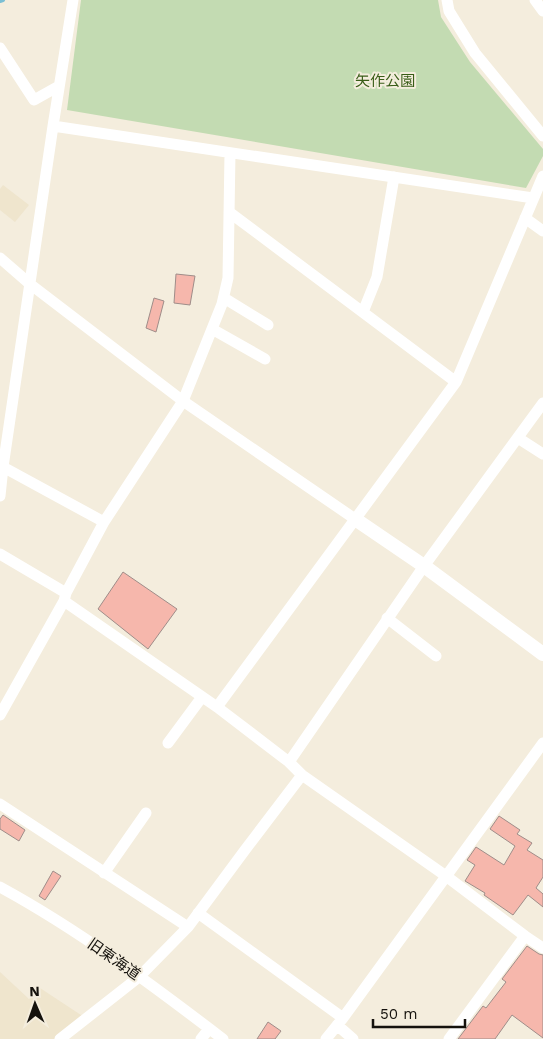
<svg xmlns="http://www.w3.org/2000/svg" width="543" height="1039" viewBox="0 0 543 1039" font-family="'Work Sans','Noto Sans JP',sans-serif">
	<rect width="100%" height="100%" fill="#f4eddd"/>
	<path fill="#efe5cd" d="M 3,185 L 29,205 L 15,222 L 0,210 L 0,189 Z
		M 0,972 L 29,999 L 40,988 L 84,1017 L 56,1039 L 0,1039 Z"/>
	<path fill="#c3dbb2" d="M 81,0 L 438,0 L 441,17 L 470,62 L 543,149 L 543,156 L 526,188 L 67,110 Z"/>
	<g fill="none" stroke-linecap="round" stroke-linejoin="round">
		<path stroke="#7bbfd4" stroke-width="4" d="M 0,1 L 3,0"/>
	</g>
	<path fill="#f6b7ac" stroke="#9f8d89" d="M 176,274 L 195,276 L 190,305 L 174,303 Z
		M 154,298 L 164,301 L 156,332 L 146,328 Z
		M 123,572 L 177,609 L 148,649 L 98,609 Z
		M 3,815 L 25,830 L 19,841 L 0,829 L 0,819 Z
		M 499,816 L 520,830 L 517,834 L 532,843 L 527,850 L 543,860 L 543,877 L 536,888 L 543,894 L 543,907 L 528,895 L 513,915 L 484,895 L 485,893 L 465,881 L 475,865 L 467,860 L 476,847 L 504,865 L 515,846 L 490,829 Z
		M 53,871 L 61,876 L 45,900 L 39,896 Z
		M 527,946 L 539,954 L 543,955 L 543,1038 L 512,1015 L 495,1039 L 458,1039 L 483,1006 L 486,1008 L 506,982 L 502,979 Z
		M 268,1022 L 281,1031 L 275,1039 L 257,1039 Z"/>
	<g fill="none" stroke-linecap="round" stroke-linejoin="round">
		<path stroke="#fff" stroke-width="11" d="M 447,0 L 449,11 L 475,53 L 543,136
			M 535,0 L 543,11
			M 0,48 L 34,100 L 59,86
			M 53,126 L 533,198
			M 229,212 L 456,382
			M 525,218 L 543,231
			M 0,258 L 30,284 L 183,401 L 355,519
			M 224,298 L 268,325
			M 363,312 L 377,277 L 394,177
			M 212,329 L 265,359
			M 518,438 L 543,454
			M 3,467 L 104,522
			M 0,496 L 3,467 L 53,126 L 73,0
			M 0,554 L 66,593
			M 64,601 L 217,707 L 289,762 L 302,775 L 446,876 L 525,936 L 543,948
			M 387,618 L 436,656
			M 217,707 L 456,382 L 543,176
			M 0,715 L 64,601 L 66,593 L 104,522 L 183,401 L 222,304 L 228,278 L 230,153
			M 168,743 L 202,697
			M 289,762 L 424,566 L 543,403
			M 0,804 L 188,927
			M 104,873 L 146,813
			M 0,887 C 79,930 151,984 223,1039
			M 198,913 L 343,1018
			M 337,1025 L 353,1039
			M 60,1039 L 139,977 L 188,927 L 245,850 L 302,775
			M 201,1039 L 209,1029
			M 326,1039 L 343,1018 L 543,743
			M 449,1039 L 525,936"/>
		<path stroke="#fff" stroke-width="14" d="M 355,519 L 424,566 L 543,654"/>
	</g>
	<g text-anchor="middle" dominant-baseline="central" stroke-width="4" stroke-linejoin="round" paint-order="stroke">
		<g font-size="15" fill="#395d18" stroke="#f4eddd">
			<text x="385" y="81">矢作公園</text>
		</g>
		<g font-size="15" fill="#15120d" stroke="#f4eddd">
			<text transform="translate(114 959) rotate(35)">旧東海道</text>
		</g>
	</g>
	<g transform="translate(35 1004) rotate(358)" stroke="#f4eddd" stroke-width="4" paint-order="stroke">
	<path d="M0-4L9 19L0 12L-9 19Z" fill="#15120d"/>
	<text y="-8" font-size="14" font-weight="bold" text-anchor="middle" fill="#15120d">N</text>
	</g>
	<path d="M373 1019v8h92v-8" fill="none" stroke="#15120d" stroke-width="2.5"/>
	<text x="380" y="1019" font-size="15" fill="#15120d" stroke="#f4eddd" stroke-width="4" paint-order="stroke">50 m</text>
</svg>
